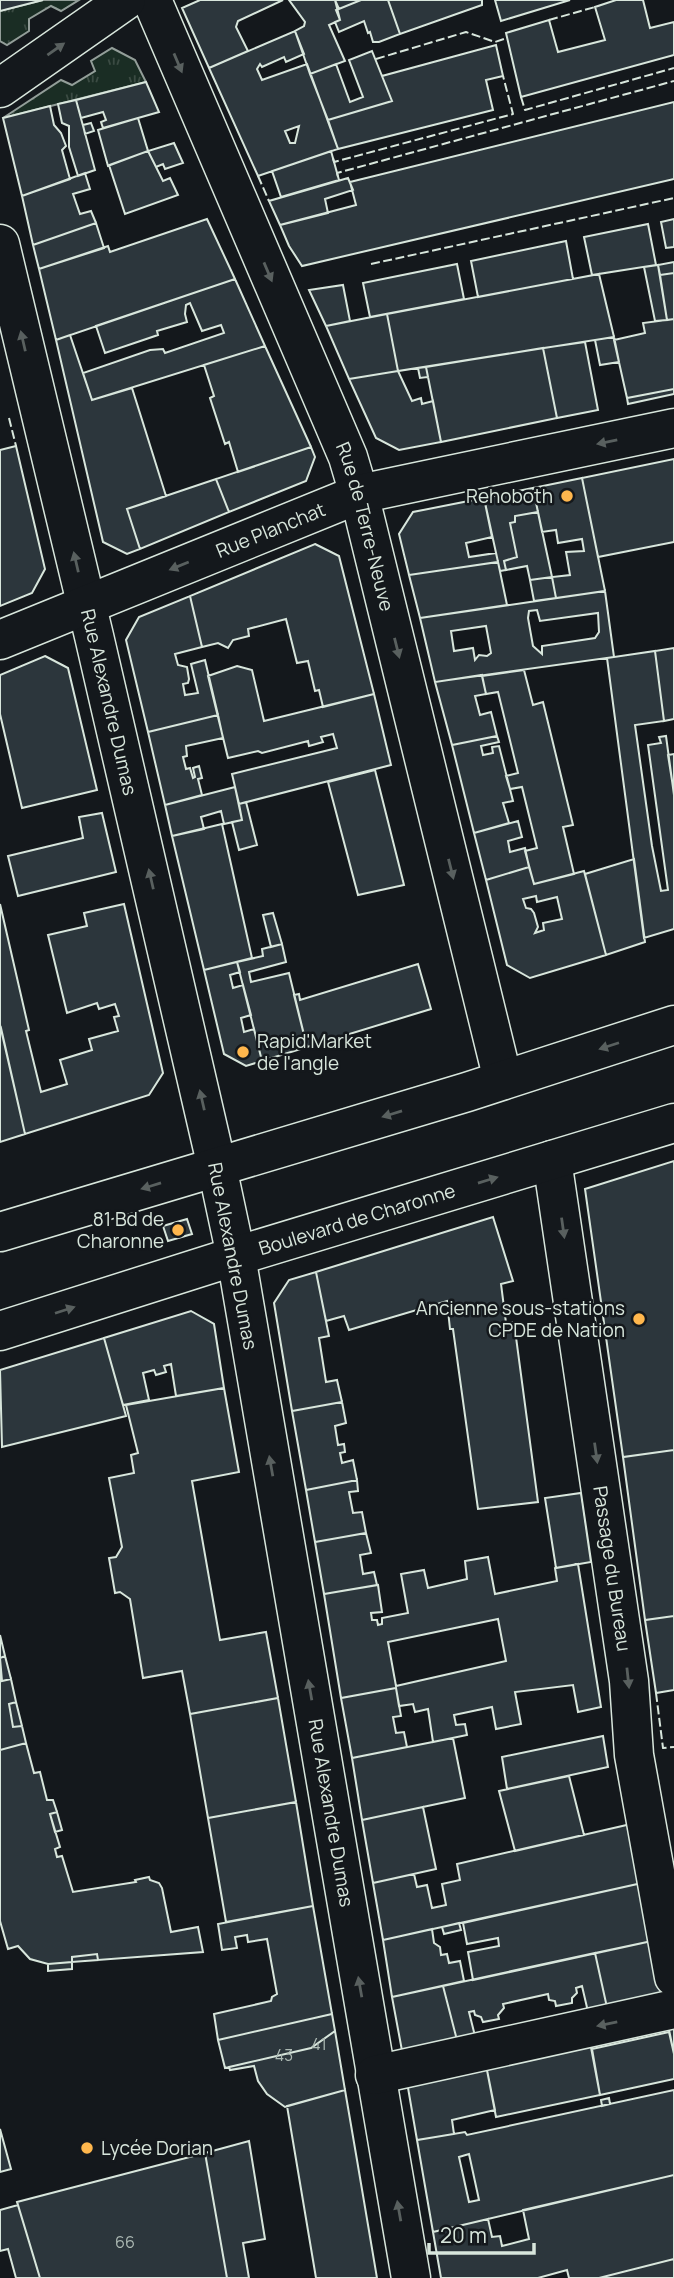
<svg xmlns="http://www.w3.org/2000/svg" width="674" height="2278" viewBox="0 0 674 2278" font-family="Manrope,sans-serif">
	<defs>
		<pattern id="grass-tufts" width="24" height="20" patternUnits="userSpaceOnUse" patternTransform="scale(1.75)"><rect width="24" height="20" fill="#1a2d24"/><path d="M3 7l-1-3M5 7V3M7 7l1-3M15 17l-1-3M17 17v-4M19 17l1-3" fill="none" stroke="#3b4b43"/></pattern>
	</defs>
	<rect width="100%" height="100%" fill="#14181c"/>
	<path fill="url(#grass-tufts)" stroke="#939e99" stroke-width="2" d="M 43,0 L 79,0 L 61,11 L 51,6 L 29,19 L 29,31 L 7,45 L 0,41 L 0,11 Z
		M 112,48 L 135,60 L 146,82 L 3,118 L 61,80 L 72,85 L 95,71 L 91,61 Z"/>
	<path fill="#2c363c" stroke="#d8e6dc" stroke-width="2" fill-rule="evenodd" d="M 0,0 L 43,0 L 0,11 Z
		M 200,0 L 283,0 L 238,21 L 236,27 L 248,51 L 209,68 L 182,8 Z
		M 289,0 L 335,0 L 340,20 L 329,25 L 345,61 L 310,74 L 295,31 L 304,26 L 305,22 Z
		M 335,0 L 361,0 L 339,9 Z
		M 361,0 L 388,0 L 400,34 L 379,42 L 373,42 L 370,32 L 368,33 L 364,21 L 339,32 L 335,22 L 340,20 L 336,10 Z
		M 388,0 L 482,0 L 482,5 L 400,34 Z
		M 495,0 L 570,0 L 501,21 Z
		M 616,0 L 643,0 L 650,28 L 674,22 L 674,55 L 521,97 L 506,33 L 549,20 L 558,52 L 605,40 L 595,7 Z
		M 295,31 L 304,54 L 286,62 L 284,57 L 262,67 L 260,64 L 257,69 L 262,80 L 307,64 L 338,149 L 258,176 L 209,68 ZM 299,126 L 295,143 L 290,143 L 285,131 Z
		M 496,45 L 503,76 L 486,80 L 493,110 L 338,149 L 328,120 L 392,101 L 382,76 Z
		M 372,51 L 392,101 L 328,120 L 310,74 L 336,64 L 350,102 L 363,97 L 349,60 Z
		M 146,82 L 159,112 L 103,128 L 101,122 L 106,120 L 103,112 L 81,118 L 76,100 Z
		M 76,100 L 95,170 L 78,176 L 69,147 L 69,126 L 62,123 L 58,104 Z
		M 674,102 L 674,179 L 302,266 L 289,246 L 280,225 L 356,205 L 350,182 Z
		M 50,106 L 54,125 L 61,133 L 66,146 L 62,150 L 70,179 L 22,196 L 3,118 Z
		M 138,118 L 148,151 L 108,166 L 98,130 Z
		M 91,123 L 94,131 L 85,134 L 83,125 Z
		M 174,143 L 183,163 L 165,169 L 163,164 L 156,167 L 148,151 Z
		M 148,151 L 163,181 L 170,178 L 178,195 L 125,214 L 109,165 Z
		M 331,151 L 339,180 L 281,197 L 272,171 Z
		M 85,173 L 90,189 L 73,194 L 80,214 L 91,211 L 96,223 L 33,245 L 22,196 Z
		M 348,178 L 353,190 L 325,199 L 328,213 L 280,225 L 269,201 Z
		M 207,219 L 235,279 L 56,340 L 39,269 L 108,246 L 110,252 Z
		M 674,219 L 674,247 L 666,248 L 661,222 Z
		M 96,223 L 104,248 L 39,269 L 33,245 Z
		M 648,224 L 656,265 L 592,275 L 584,237 Z
		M 566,241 L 573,279 L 478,297 L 471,261 Z
		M 674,262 L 674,273 L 660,275 L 658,265 Z
		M 457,264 L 464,299 L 370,317 L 363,283 Z
		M 658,265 L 667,320 L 655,321 L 644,267 Z
		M 674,273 L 674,319 L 667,320 L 660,275 Z
		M 599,274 L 614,337 L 398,371 L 387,314 Z
		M 235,279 L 265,346 L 92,400 L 83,373 L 150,350 L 163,349 L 165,353 L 224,333 L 221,325 L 202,331 L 190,303 L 186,305 L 185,314 L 187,322 L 157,331 L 158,335 L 105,353 L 96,326 Z
		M 343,285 L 350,321 L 326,326 L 309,290 Z
		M 387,314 L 398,371 L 349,379 L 326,326 Z
		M 674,319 L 674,389 L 627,398 L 614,340 L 645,333 L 643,323 Z
		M 70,335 L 92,400 L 132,388 L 166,496 L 127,509 L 140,549 L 127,554 L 103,542 L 56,340 Z
		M 614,337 L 619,362 L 600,365 L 595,340 Z
		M 585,342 L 598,410 L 557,418 L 543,348 Z
		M 265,346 L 311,447 L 238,472 L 229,442 L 225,444 L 210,398 L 214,396 L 204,365 Z
		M 543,348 L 557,418 L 441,442 L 426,367 Z
		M 426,367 L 428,377 L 420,378 L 418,368 Z
		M 398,371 L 412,401 L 421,398 L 422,404 L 433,401 L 441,442 L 399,450 L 376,438 L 349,379 Z
		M 674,389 L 674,394 L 628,404 L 627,398 Z
		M 16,446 L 45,569 L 32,593 L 0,606 L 0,450 Z
		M 311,447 L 315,457 L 306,481 L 229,512 L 216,479 Z
		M 674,459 L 674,542 L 598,557 L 582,478 Z
		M 582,478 L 605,591 L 556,598 L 552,577 L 570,575 L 566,552 L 584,551 L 582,539 L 558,543 L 556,530 L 542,532 L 533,488 Z
		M 216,479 L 229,512 L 140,549 L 127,509 Z
		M 533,488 L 538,512 L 515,516 L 515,522 L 510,523 L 517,557 L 504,561 L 506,570 L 500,571 L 484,498 Z
		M 484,498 L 492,537 L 466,543 L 469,557 L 496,553 L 498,562 L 409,575 L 399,534 L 413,512 Z
		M 538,512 L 552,577 L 530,580 L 527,566 L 506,570 L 504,561 L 517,557 L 510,523 L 515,522 L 515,516 Z
		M 315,544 L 339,556 L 374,694 L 323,707 L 319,690 L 315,691 L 308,661 L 297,663 L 286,619 L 248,629 L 249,636 L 233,640 L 228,648 L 218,643 L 202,647 L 190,596 Z
		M 498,562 L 507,605 L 420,618 L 409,575 Z
		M 552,577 L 556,598 L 534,601 L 530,580 Z
		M 605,591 L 614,657 L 435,682 L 420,618 ZM 537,610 L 540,621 L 598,613 L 599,632 L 595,638 L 542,646 L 542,654 L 533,646 L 528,618 L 529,611 ZM 486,626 L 491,653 L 487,656 L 479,655 L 475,660 L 473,648 L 454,651 L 451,631 Z
		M 190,596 L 202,647 L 175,654 L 178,665 L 187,667 L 189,679 L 188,683 L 183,684 L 185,695 L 198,693 L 191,664 L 205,660 L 218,715 L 148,732 L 126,640 L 139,617 Z
		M 674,648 L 674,719 L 664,721 L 655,651 Z
		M 655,651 L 664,721 L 635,725 L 652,846 L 661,891 L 668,890 L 648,745 L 661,743 L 659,737 L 666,736 L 674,795 L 674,929 L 644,938 L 607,658 Z
		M 45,656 L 68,668 L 97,790 L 22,808 L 0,714 L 0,675 Z
		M 237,666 L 252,670 L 264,721 L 374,694 L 391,765 L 239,804 L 232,774 L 337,748 L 333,734 L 321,737 L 323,742 L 309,746 L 308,741 L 262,753 L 258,751 L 228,758 L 208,676 Z
		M 524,670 L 533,705 L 543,702 L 573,825 L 563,827 L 574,874 L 534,884 L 525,851 L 537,848 L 522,787 L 510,789 L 506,776 L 518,773 L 498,692 L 486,694 L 482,676 Z
		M 482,675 L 486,694 L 475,696 L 480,715 L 491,712 L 497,736 L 452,745 L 435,682 Z
		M 218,715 L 223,738 L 186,746 L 187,756 L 183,757 L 186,769 L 190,768 L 193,778 L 195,777 L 193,768 L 199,766 L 202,778 L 198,779 L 202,795 L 165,805 L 148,732 Z
		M 497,736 L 499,742 L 481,746 L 483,755 L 493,753 L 492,747 L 499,746 L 513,801 L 503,803 L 509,823 L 474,833 L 452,745 Z
		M 674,754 L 674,787 L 673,787 L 668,755 Z
		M 375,770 L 404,885 L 358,895 L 328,782 Z
		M 235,787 L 242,820 L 224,824 L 221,811 L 201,817 L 204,829 L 172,836 L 165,805 Z
		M 246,802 L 257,845 L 239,850 L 232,822 L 242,820 L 239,804 Z
		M 102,813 L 116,872 L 18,896 L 8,856 L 83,838 L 79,817 Z
		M 518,821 L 522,837 L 508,841 L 510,852 L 525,848 L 529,867 L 486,880 L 474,833 Z
		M 222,824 L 252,958 L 204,970 L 172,836 Z
		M 634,859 L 645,942 L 606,955 L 585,874 Z
		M 529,867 L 534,884 L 584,871 L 606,955 L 530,978 L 507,965 L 486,880 ZM 536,896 L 537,902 L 557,897 L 562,919 L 543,923 L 544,930 L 535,933 L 538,927 L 534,913 L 531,909 L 526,908 L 523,899 Z
		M 0,904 L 29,1030 L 26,1031 L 41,1092 L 67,1084 L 60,1060 L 92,1050 L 89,1039 L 118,1031 L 114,1017 L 119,1016 L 115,1004 L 99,1009 L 97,1003 L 67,1013 L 48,935 L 87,926 L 84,913 L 124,904 L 163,1073 L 149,1095 L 25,1134 L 0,1025 Z
		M 273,913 L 282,944 L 271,947 L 263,915 Z
		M 282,944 L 286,962 L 249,972 L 251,982 L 289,973 L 307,1047 L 262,1061 L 237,962 L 263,956 L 262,949 Z
		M 237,962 L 240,972 L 230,975 L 233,988 L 243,985 L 251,1015 L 241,1018 L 244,1032 L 254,1029 L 262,1061 L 246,1066 L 224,1054 L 204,970 Z
		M 418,964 L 431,1009 L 307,1047 L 294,995 L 299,994 L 300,1000 Z
		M 1,1028 L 25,1134 L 0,1142 L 0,1029 Z
		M 674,1161 L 674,1450 L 623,1457 L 585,1189 Z
		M 493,1217 L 513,1281 L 501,1284 L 506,1323 L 514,1322 L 538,1502 L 478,1509 L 453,1329 L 450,1329 L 447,1301 L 349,1330 L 344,1316 L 326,1321 L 316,1272 Z
		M 187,1219 L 192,1234 L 168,1241 L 163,1226 Z
		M 316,1272 L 329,1336 L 319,1338 L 326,1382 L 337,1380 L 342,1402 L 292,1411 L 274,1303 L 289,1280 Z
		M 191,1311 L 214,1324 L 224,1388 L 176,1396 L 171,1364 L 164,1366 L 166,1372 L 156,1375 L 154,1370 L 143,1373 L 149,1400 L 123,1405 L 104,1338 Z
		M 104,1338 L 126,1416 L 2,1447 L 0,1370 Z
		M 224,1388 L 239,1472 L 192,1481 L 220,1640 L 266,1632 L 278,1698 L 190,1714 L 182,1671 L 143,1678 L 130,1599 L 120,1592 L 115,1593 L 109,1558 L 116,1557 L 122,1547 L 109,1478 L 134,1473 L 131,1455 L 138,1453 L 126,1405 Z
		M 342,1402 L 346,1423 L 335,1426 L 338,1445 L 344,1444 L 345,1452 L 340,1453 L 342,1463 L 353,1460 L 357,1480 L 306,1490 L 292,1411 Z
		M 674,1450 L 674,1616 L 645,1620 L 623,1457 Z
		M 357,1480 L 358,1491 L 349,1492 L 353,1513 L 362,1512 L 366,1533 L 315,1542 L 306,1490 Z
		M 581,1493 L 591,1562 L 556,1568 L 545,1498 Z
		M 366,1533 L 371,1553 L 360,1555 L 363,1574 L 374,1572 L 377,1585 L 324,1594 L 315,1542 Z
		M 488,1557 L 495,1594 L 557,1581 L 555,1568 L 578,1564 L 601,1707 L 578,1712 L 573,1685 L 515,1692 L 521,1724 L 496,1729 L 492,1707 L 454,1715 L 456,1725 L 465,1724 L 467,1735 L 433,1742 L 428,1709 L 415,1712 L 413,1704 L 399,1706 L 396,1688 L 341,1698 L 324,1594 L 378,1585 L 382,1612 L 371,1613 L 372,1620 L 377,1620 L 378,1625 L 382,1624 L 382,1618 L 408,1613 L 401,1574 L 424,1570 L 428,1588 L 467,1579 L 465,1561 ZM 498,1619 L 506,1661 L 396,1686 L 388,1642 Z
		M 674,1616 L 674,1690 L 656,1693 L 645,1620 Z
		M 0,1635 L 5,1656 L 0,1658 Z
		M 5,1656 L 11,1679 L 2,1681 L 0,1658 Z
		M 0,1670 L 2,1681 L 11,1679 L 16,1702 L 9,1704 L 13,1727 L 22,1726 L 26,1743 L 0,1750 Z
		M 396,1688 L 401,1716 L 393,1717 L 396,1733 L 404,1732 L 407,1747 L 352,1758 L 341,1698 Z
		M 278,1698 L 296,1802 L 208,1818 L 190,1714 Z
		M 16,1702 L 22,1726 L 13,1727 L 9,1704 Z
		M 603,1736 L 608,1767 L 507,1789 L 502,1757 Z
		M 453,1738 L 465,1798 L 362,1820 L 352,1758 Z
		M 26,1743 L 34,1773 L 40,1772 L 47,1800 L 53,1800 L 57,1812 L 50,1814 L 60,1847 L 55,1849 L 57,1857 L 62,1856 L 73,1892 L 136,1882 L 135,1880 L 149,1877 L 150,1880 L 159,1883 L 162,1888 L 171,1932 L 198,1927 L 203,1952 L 98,1960 L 97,1954 L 72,1957 L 72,1962 L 48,1964 L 30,1959 L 18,1946 L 8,1949 L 0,1921 L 0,1750 Z
		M 569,1776 L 584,1835 L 515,1851 L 499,1791 Z
		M 296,1802 L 313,1906 L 226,1922 L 208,1818 Z
		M 423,1807 L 436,1869 L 373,1883 L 362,1820 Z
		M 57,1812 L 62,1830 L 55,1832 L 50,1814 Z
		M 631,1824 L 642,1883 L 383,1940 L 373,1883 L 414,1874 L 417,1887 L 427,1885 L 432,1908 L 446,1905 L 442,1884 L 460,1880 L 457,1864 Z
		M 642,1883 L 652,1941 L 473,1980 L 468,1952 L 499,1946 L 498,1938 L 467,1944 L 463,1923 Z
		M 313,1906 L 332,2014 L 218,2040 L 214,2014 L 271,2001 L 272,1997 L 277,1994 L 267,1939 L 248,1942 L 247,1935 L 235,1937 L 237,1948 L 222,1950 L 218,1924 Z
		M 459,1923 L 461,1930 L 444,1934 L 442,1927 Z
		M 432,1929 L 434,1943 L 440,1947 L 441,1955 L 447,1954 L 449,1963 L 460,1961 L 464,1981 L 392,1997 L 383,1940 Z
		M 652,1941 L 661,1993 L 608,2012 L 595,1953 Z
		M 595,1953 L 608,2012 L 589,2016 L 582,1986 L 576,1988 L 577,1993 L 572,1998 L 572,2003 L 556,2006 L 555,2001 L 549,2000 L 548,1994 L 503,2004 L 504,2008 L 498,2015 L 499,2019 L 483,2022 L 481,2017 L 475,2015 L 474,2011 L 469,2012 L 476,2040 L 458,2044 L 443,1986 Z
		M 97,1954 L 98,1960 L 72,1962 L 72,1957 Z
		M 72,1962 L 72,1969 L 48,1971 L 48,1964 Z
		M 443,1986 L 458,2044 L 403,2056 L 392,1997 Z
		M 332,2014 L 335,2031 L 311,2048 L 225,2068 L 218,2040 Z
		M 674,2024 L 674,2054 L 668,2025 Z
		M 335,2031 L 345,2090 L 285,2107 L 267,2094 L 258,2081 L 254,2066 L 230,2070 L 229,2067 L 311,2048 Z
		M 669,2032 L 674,2054 L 674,2079 L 600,2095 L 592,2049 Z
		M 590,2042 L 600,2095 L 496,2117 L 486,2065 Z
		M 486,2065 L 495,2110 L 452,2120 L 454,2134 L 417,2140 L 407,2082 Z
		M 345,2090 L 357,2160 L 377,2278 L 316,2278 L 287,2106 Z
		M 674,2090 L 674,2175 L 433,2232 L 417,2140 L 465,2132 L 467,2135 ZM 469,2154 L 479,2200 L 469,2202 L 459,2157 Z
		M 609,2098 L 610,2104 L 602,2106 L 601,2100 Z
		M 0,2129 L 11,2169 L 0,2172 Z
		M 249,2141 L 265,2239 L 243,2243 L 249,2278 L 227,2278 L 205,2153 Z
		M 205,2153 L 227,2278 L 40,2278 L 17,2202 Z
		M 674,2175 L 674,2259 L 599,2278 L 569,2278 L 567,2270 L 538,2278 L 441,2278 L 433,2232 L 488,2219 L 492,2237 L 500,2236 L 502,2246 L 529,2239 L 523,2210 Z
		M 18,2205 L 40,2278 L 16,2278 L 8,2249 L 0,2251 L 0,2210 Z
		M 674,2259 L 674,2278 L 599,2278 Z"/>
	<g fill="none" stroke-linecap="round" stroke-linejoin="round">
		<defs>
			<g id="minor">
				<path id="s1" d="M 152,0 L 348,457 L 359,494 L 503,1080"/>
				<path d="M 0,88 L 126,0"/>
				<path id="s2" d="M 0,244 L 94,636 L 217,1167"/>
				<path id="s3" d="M 0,640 L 359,494 L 674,428"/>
				<path id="s4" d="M 552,1160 L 629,1681 L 634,1755 L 674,1977"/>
				<path id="s5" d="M 236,1256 L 411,2278"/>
				<path d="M 375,2075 L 674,2009"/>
			</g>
			<g id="major">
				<path d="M 217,1167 L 236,1256"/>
				<path d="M 0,1232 L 467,1092 L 674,1025"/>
				<path id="s6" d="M 0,1331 L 236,1256 L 674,1123"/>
			</g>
		</defs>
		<use href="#minor" stroke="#d8e6dc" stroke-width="41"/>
		<use href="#major" stroke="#d8e6dc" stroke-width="41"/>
		<use href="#minor" stroke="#14181c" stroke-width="38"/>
		<use href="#major" stroke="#14181c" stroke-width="38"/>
		<path stroke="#d8e6dc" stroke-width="2" stroke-dasharray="9 3.5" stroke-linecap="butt" d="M 549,20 L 595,7
			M 376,59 L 466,32 L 495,42 L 507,38
			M 521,97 L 525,110 L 674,68
			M 333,158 L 334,162 L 513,114 L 503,76
			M 258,176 L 269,201
			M 338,177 L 337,173 L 674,81
			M 371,264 L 674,198
			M 9,418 L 16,446
			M 656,1693 L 663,1748 L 674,1747"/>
	</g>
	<defs><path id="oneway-solid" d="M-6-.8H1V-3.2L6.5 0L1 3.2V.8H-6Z" transform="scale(1.75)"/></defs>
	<g fill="#59605f">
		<use href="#oneway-solid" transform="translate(56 49) rotate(-35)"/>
		<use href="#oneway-solid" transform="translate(178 63) rotate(67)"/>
		<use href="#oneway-solid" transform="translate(268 272) rotate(67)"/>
		<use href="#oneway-solid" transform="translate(23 341) rotate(-103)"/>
		<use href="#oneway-solid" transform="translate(607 442) rotate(168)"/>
		<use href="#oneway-solid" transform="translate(76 562) rotate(-103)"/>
		<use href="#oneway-solid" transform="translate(179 566) rotate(158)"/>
		<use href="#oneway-solid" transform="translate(397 648) rotate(76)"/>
		<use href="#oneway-solid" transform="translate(451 869) rotate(76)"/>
		<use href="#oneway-solid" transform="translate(151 879) rotate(-103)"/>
		<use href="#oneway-solid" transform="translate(609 1046) rotate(162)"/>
		<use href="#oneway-solid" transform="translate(202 1100) rotate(-103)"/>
		<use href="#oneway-solid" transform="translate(392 1114) rotate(163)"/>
		<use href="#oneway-solid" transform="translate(488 1180) rotate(-17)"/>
		<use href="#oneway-solid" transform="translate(151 1186) rotate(163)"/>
		<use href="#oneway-solid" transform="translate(563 1228) rotate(82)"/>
		<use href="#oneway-solid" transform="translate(65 1310) rotate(-18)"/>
		<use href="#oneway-solid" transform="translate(596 1453) rotate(82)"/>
		<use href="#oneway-solid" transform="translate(271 1466) rotate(-100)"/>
		<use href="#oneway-solid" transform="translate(628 1678) rotate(84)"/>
		<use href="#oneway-solid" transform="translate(310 1690) rotate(-100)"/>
		<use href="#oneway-solid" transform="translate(360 1987) rotate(-100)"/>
		<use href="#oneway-solid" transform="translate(607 2024) rotate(168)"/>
		<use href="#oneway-solid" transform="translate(399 2211) rotate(-100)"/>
	</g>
	<g fill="#ffb74d" stroke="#14181c" stroke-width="2.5">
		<circle cx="567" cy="496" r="7"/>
		<circle cx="243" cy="1052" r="7"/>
		<circle cx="178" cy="1230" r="7"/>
		<circle cx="639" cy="1319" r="7"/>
		<circle cx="87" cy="2148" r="7"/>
	</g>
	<g text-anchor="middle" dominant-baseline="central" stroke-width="5" stroke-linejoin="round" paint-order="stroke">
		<g font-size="16" fill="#adbab4">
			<text x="319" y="2044">41</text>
			<text x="284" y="2055">43</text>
			<text x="125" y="2242">66</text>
		</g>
		<g font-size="19" fill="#d8e6dc" stroke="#14181c" text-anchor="end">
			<text x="553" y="496">Rehoboth</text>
			<text x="257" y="1041" text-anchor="start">Rapid'Market<tspan x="257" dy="22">de l'angle</tspan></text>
			<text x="164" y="1219">81 Bd de<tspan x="164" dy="22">Charonne</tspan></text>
			<text x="625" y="1308">Ancienne sous-stations<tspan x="625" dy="22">CPDE de Nation</tspan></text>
			<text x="101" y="2148" text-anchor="start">Lycée Dorian</text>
		</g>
		<g font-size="19" fill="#d8e6dc" stroke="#14181c">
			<text stroke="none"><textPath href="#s1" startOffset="569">Rue de Terre-Neuve</textPath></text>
			<text stroke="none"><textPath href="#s3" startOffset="292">Rue Planchat</textPath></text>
			<text stroke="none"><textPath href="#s2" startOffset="471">Rue Alexandre Dumas</textPath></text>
			<text stroke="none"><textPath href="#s6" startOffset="374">Boulevard de Charonne</textPath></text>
			<text transform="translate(233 1256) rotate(79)">Rue Alexandre Dumas</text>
			<text stroke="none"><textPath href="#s4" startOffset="413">Passage du Bureau</textPath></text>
			<text stroke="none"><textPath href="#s5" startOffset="565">Rue Alexandre Dumas</textPath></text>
		</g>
	</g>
	<path d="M429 2243v10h105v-10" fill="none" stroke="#d8e6dc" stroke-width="3.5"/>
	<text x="440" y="2243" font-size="21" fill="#d8e6dc" stroke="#14181c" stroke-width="5" paint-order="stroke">20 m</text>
</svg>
